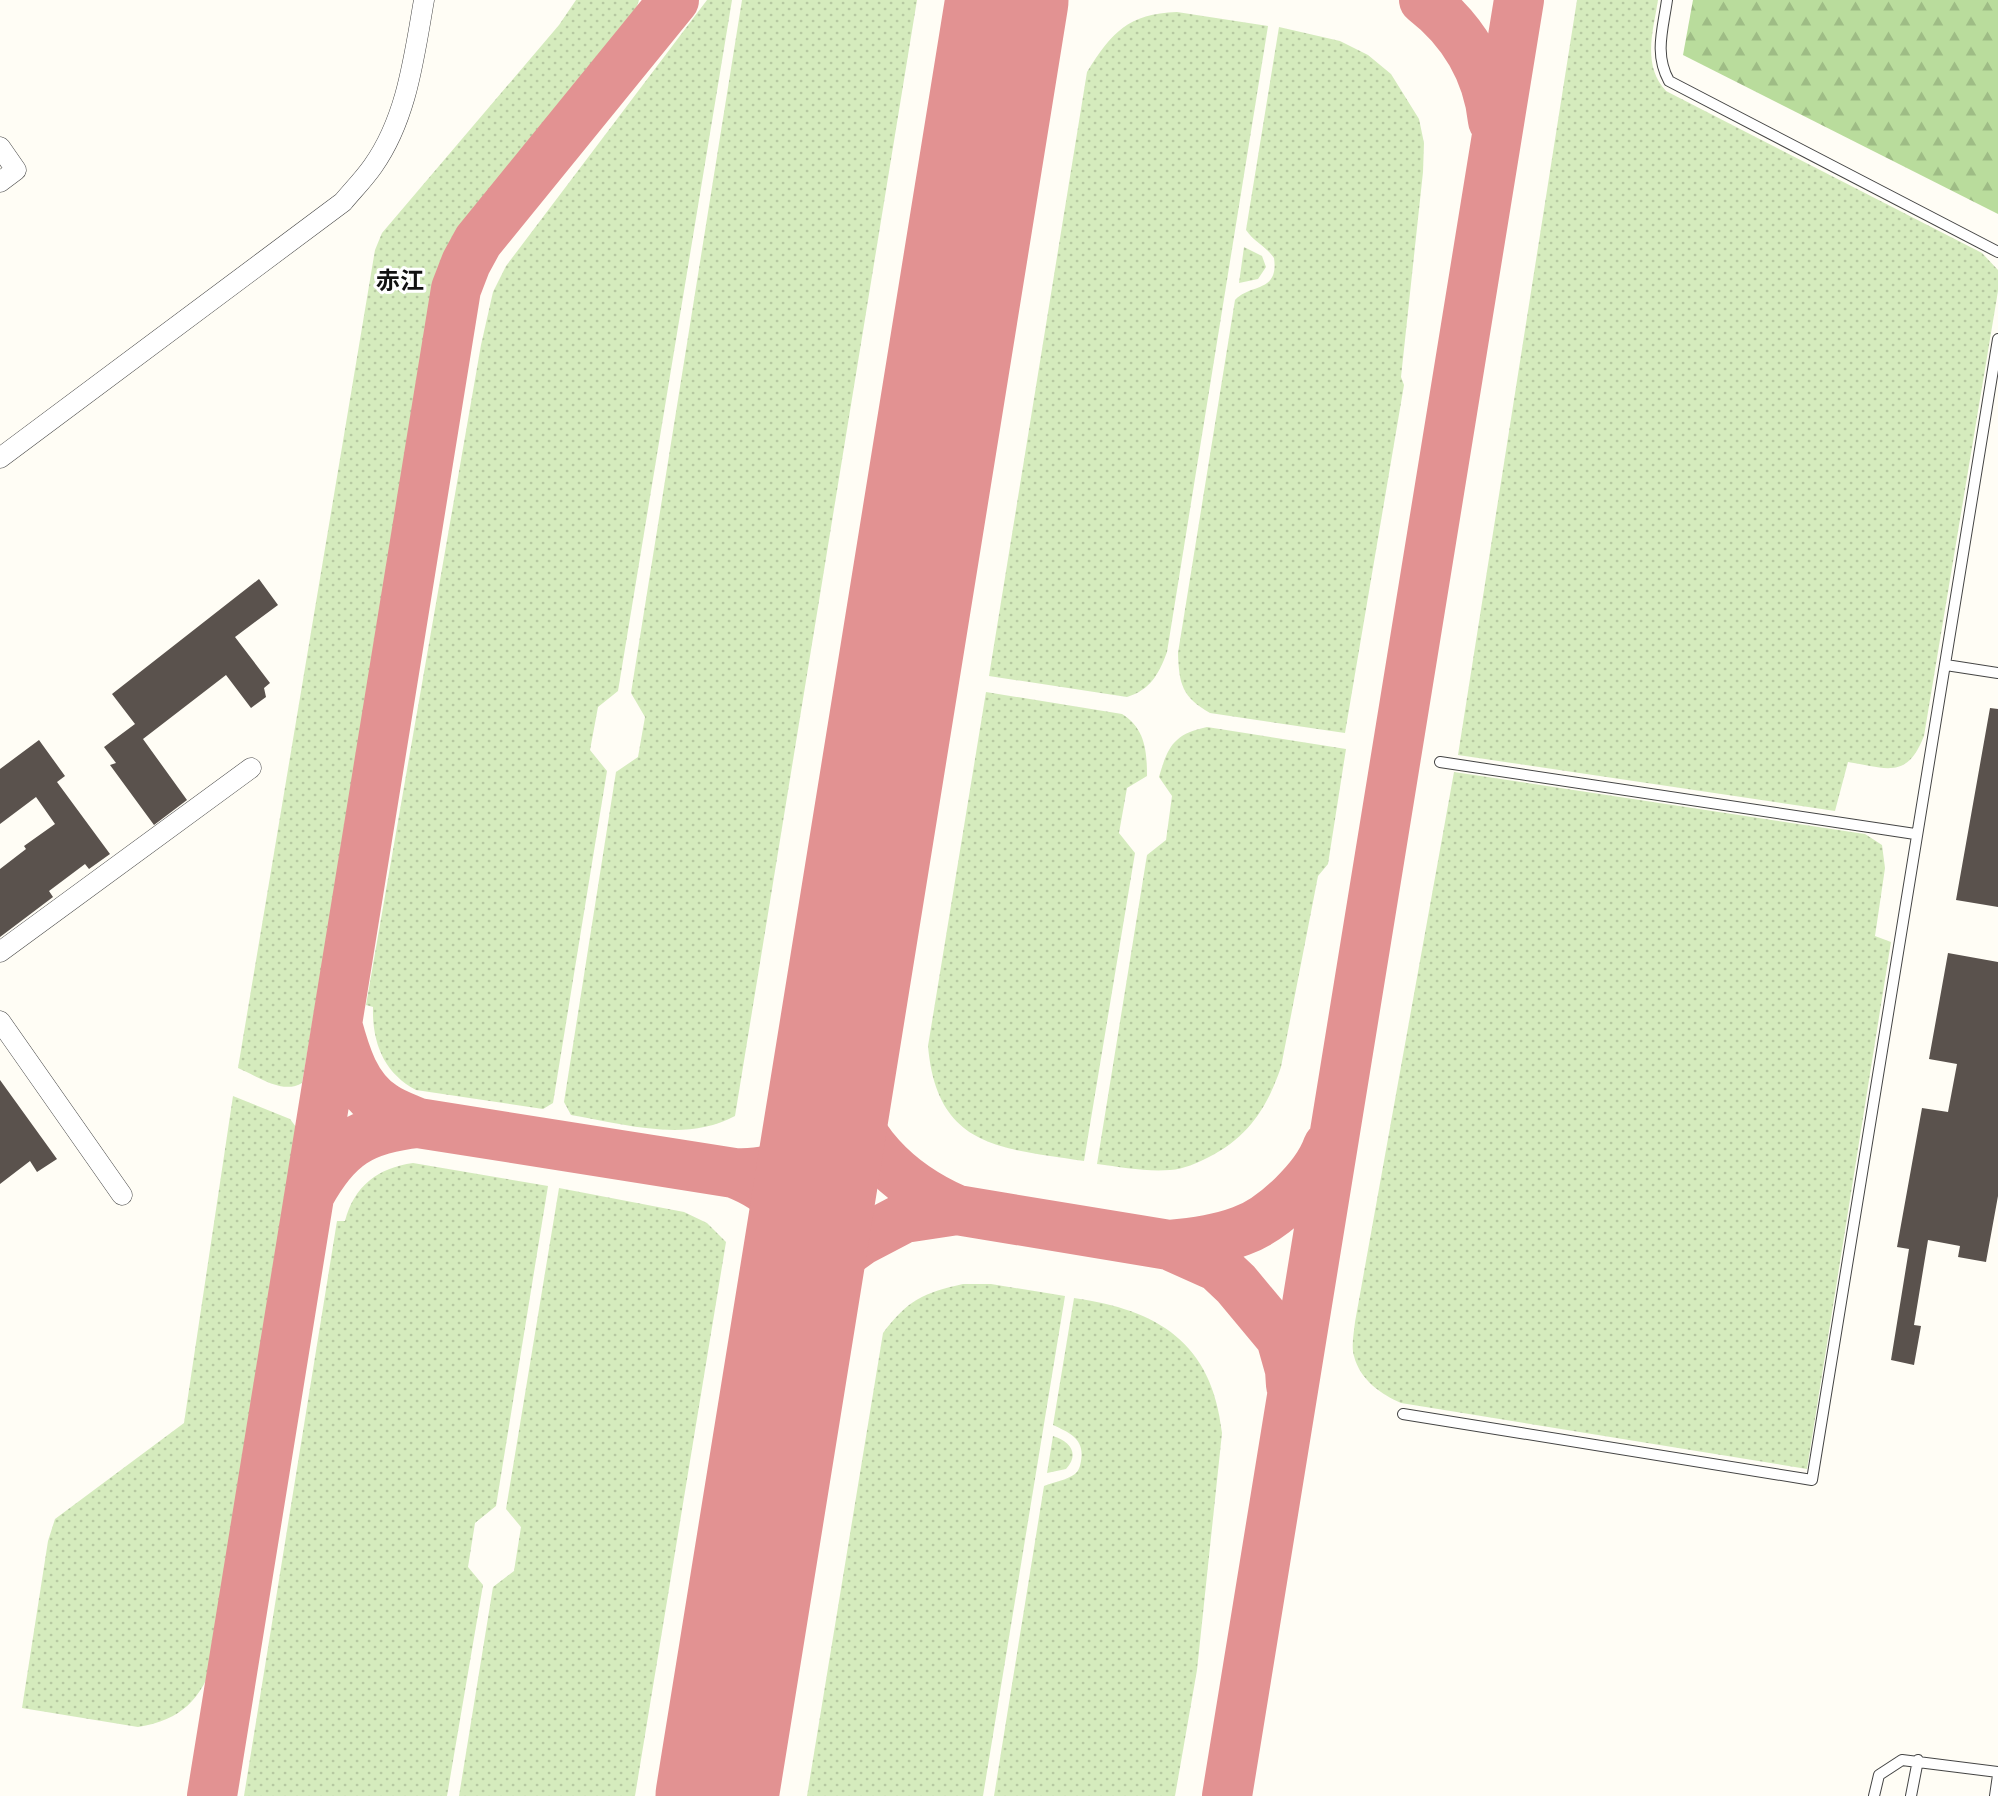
<svg xmlns="http://www.w3.org/2000/svg" width="1998" height="1796" viewBox="0 0 1998 1796" font-family="Merriweather,'Noto Sans JP',serif">
	<defs>
		<pattern id="grass-dots" width="8" height="8" patternUnits="userSpaceOnUse" patternTransform="scale(1.5)"><rect width="8" height="8" fill="#d5ebbd"/><path d="M2 2h.1M6 6h.1" fill="none" stroke="#b6c8a1" stroke-width="1.8" stroke-linecap="round"/></pattern>
		<pattern id="forest-firs" width="22" height="20" patternUnits="userSpaceOnUse" patternTransform="scale(1.5)"><rect width="22" height="20" fill="#b9dc9c"/><path d="M5 1l3.5 6h-7zM16 11l3.5 6h-7z" fill="#9ebc85"/></pattern>
	</defs>
	<rect width="100%" height="100%" fill="#fffdf5"/>
	<path fill="url(#grass-dots)" d="M 576,0 L 639,0 L 631,25 L 622,42 L 465,231 L 451,253 L 436,297 L 302,1083 C 283,1095 257,1076 238,1068 L 375,250 L 382,233 L 559,25 Z
		M 707,0 L 732,0 L 618,691 L 598,707 L 590,750 L 607,771 L 553,1103 L 543,1109 L 416,1090 C 384,1073 372,1043 373,1007 L 366,1005 L 481,345 L 493,292 L 506,266 Z
		M 742,0 L 917,0 L 735,1116 C 685,1143 625,1124 571,1115 L 564,1102 L 616,772 L 638,757 L 645,717 L 631,693 Z
		M 1577,0 L 1658,0 C 1653,32 1642,65 1666,91 L 1982,253 L 1998,270 L 1998,291 L 1924,736 C 1907,780 1886,768 1848,762 L 1835,811 L 1458,755 Z
		M 1177,12 L 1268,26 L 1167,652 C 1159,674 1150,690 1127,697 L 989,676 L 1087,72 C 1112,32 1128,14 1177,12 Z
		M 1279,27 L 1340,41 L 1368,55 L 1391,74 L 1419,119 L 1424,143 L 1423,172 L 1401,377 L 1404,385 L 1345,733 L 1210,713 C 1182,697 1179,684 1178,653 L 1235,300 C 1251,283 1279,293 1274,258 C 1266,246 1254,242 1246,230 Z
		M 1244,247 L 1262,256 L 1266,267 L 1258,279 L 1239,283 Z
		M 986,692 L 1122,714 C 1145,728 1147,751 1147,776 L 1127,788 L 1119,833 L 1135,853 L 1084,1161 C 1000,1148 937,1148 928,1046 Z
		M 1207,727 L 1346,749 L 1328,864 L 1318,876 L 1281,1067 C 1267,1108 1248,1137 1209,1157 C 1197,1163 1184,1169 1170,1170 C 1146,1172 1121,1167 1097,1164 L 1147,855 L 1166,840 L 1172,796 L 1159,777 C 1168,746 1174,734 1207,727 Z
		M 1454,772 L 1865,834 L 1882,845 L 1885,868 L 1875,936 L 1891,942 L 1807,1469 L 1401,1403 C 1381,1394 1360,1380 1354,1356 C 1351,1347 1354,1332 1355,1322 Z
		M 233,1096 L 290,1119 L 296,1127 L 215,1659 C 201,1699 182,1720 138,1727 L 22,1708 L 48,1541 L 55,1519 L 184,1423 Z
		M 413,1163 L 548,1186 L 496,1506 L 475,1523 L 468,1567 L 483,1585 L 447,1796 L 244,1796 L 337,1221 L 345,1221 C 354,1186 378,1168 413,1163 Z
		M 559,1188 L 684,1212 L 707,1223 L 726,1242 L 635,1796 L 459,1796 L 493,1587 L 514,1571 L 521,1527 L 506,1509 Z
		M 963,1284 L 991,1284 L 1065,1296 L 983,1796 L 807,1796 L 883,1333 C 908,1300 923,1293 963,1284 Z
		M 1074,1298 C 1158,1310 1212,1342 1222,1433 L 1197,1670 L 1175,1796 L 994,1796 L 1044,1486 C 1054,1482 1067,1480 1075,1474 C 1079,1470 1080,1467 1081,1461 C 1085,1439 1070,1433 1053,1425 Z
		M 1053,1436 C 1070,1441 1080,1454 1066,1469 L 1047,1473 Z"/>
	<path fill="url(#forest-firs)" d="M 1693,0 L 1998,0 L 1998,214 L 1683,55 Z"/>
	<g fill="none" stroke-linecap="round" stroke-linejoin="round">
		<path stroke="#e29292" stroke-width="50" d="M 1424,0 C 1463,30 1488,72 1493,121
			M 994,76 L 1010,38 L 1034,0
			M 337,1024 C 345,1054 355,1089 384,1107 C 394,1114 407,1118 418,1123
			M 842,1026 C 842,1041 841,1057 843,1072 C 848,1139 900,1185 957,1210
			M 734,1173 C 800,1176 816,1142 831,1085
			M 310,1194 C 337,1145 362,1129 418,1123 L 734,1173 C 785,1193 802,1220 801,1274
			M 1169,1245 C 1194,1243 1217,1240 1241,1231 C 1273,1220 1317,1178 1328,1146
			M 788,1349 L 809,1296 L 824,1274 L 841,1255 L 862,1240 L 904,1218 L 957,1210 L 1169,1245 L 1218,1267 L 1236,1284 L 1281,1338 L 1290,1370 L 1291,1385
			M 212,1796 L 456,289 L 466,263 L 478,241 L 674,0
			M 1227,1796 L 1519,0"/>
		<path stroke="#e29292" stroke-width="123" d="M 717,1796 L 1007,0"/>
	</g>
	<path fill="#5a524d" d="M 259,579 L 278,605 L 235,637 L 270,683 L 264,688 L 266,697 L 251,708 L 226,675 L 143,739 L 187,800 L 154,825 L 110,765 L 116,763 L 104,747 L 135,724 L 112,694 Z
		M 1990,708 L 1998,709 L 1998,907 L 1956,900 Z
		M 39,740 L 65,776 L 57,782 L 110,854 L 89,869 L 85,864 L 49,891 L 53,897 L 0,937 L 0,869 L 26,849 L 24,846 L 55,824 L 36,797 L 0,824 L 0,769 Z
		M 1948,953 L 1998,962 L 1998,1196 L 1986,1262 L 1958,1257 L 1960,1246 L 1928,1240 L 1914,1325 L 1921,1326 L 1914,1365 L 1891,1360 L 1909,1249 L 1897,1247 L 1922,1108 L 1948,1112 L 1957,1064 L 1929,1059 Z
		M 0,1080 L 57,1159 L 37,1172 L 30,1161 L 0,1184 Z"/>
	<g fill="none" stroke-linecap="round" stroke-linejoin="round">
		<defs>
			<path id="lane" d="M 1667,0 C 1663,29 1654,54 1669,81 L 1998,252
				M 1946,665 L 1998,673
				M 1440,762 L 1915,834
				M 1403,1414 L 1812,1480 L 1998,339
				M 1874,1796 L 1879,1775 L 1902,1760 L 1998,1772
				M 1911,1796 L 1918,1760
				M 1995,1796 L 1998,1775"/>
			<path id="street" d="M 0,147 L 16,170 L 0,182
				M 0,458 L 343,202 C 353,190 364,179 373,166 C 407,118 414,57 424,0
				M 0,952 L 251,768
				M 0,1021 L 122,1195"/>
		</defs>
		<use href="#lane" stroke="#444" stroke-width="12"/>
		<use href="#street" stroke="#444" stroke-width="21"/>
		<use href="#lane" stroke="#fff" stroke-width="10"/>
		<use href="#street" stroke="#fff" stroke-width="20"/>
	</g>
	<g text-anchor="middle" dominant-baseline="central" stroke-width="6" stroke-linejoin="round" paint-order="stroke">
		<g font-size="24" font-weight="bold" fill="#111" stroke="#fff">
			<text x="400" y="280">赤江</text>
		</g>
	</g>
</svg>
